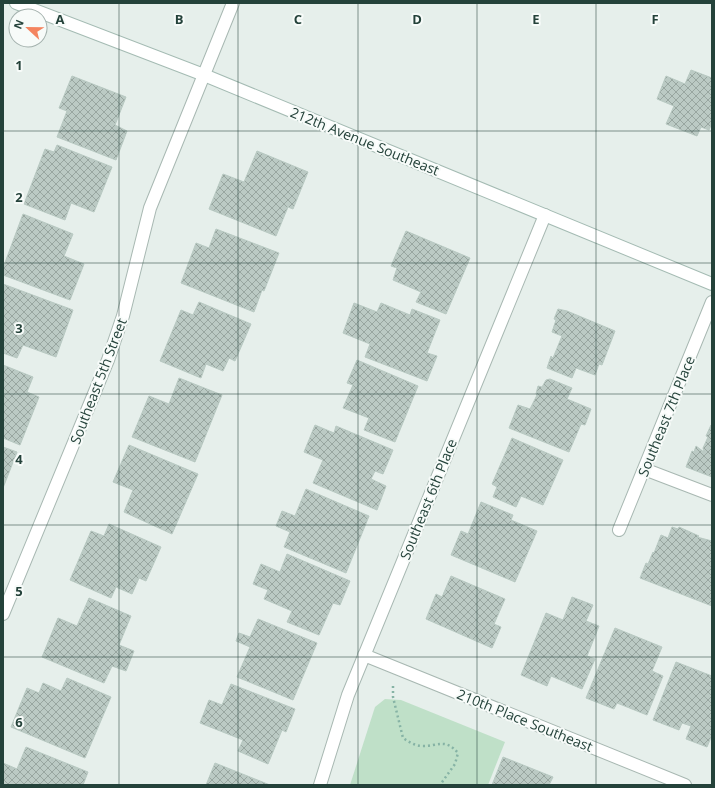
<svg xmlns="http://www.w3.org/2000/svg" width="715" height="788" viewBox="0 0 715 788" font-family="'Open Sans',sans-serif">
	<defs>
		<pattern id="building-cross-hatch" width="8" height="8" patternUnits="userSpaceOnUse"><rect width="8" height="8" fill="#bbcac4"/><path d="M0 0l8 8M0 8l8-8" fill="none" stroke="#98a6a0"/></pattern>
	</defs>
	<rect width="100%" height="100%" fill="#e6efeb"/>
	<path fill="#bfe0c8" d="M 385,699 L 401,700 L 505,742 L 488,785 L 350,785 L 375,707 Z"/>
	<path fill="url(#building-cross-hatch)" stroke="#b8c9c2" d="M 691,70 L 712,78 L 712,123 L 709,130 L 701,127 L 697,136 L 666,124 L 674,106 L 657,99 L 666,76 L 685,84 Z
		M 72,76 L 126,97 L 115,125 L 127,131 L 116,160 L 57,137 L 67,111 L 59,108 Z
		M 57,145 L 112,167 L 94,212 L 71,203 L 65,220 L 24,204 L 45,149 L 54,152 Z
		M 257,151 L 308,172 L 293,209 L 288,207 L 276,236 L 209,209 L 223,174 L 244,182 Z
		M 23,214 L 73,234 L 64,256 L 84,264 L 70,300 L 3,275 L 3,268 Z
		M 216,229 L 279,253 L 264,291 L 262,290 L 254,312 L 181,283 L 196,243 L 209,248 Z
		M 406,231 L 470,258 L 446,314 L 416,302 L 421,292 L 393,280 L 397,268 L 391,266 Z
		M 3,284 L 73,310 L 56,357 L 23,345 L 17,358 L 3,353 Z
		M 199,302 L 251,324 L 235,361 L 229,358 L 223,371 L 206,364 L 201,378 L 160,361 L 181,310 L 193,315 Z
		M 354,303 L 377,312 L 381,303 L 410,315 L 412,309 L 440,320 L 427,353 L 437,356 L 427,381 L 365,357 L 370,344 L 343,333 Z
		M 558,309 L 567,311 L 615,331 L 602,365 L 599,364 L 595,375 L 576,368 L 572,378 L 547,368 L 551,356 L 553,358 L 562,336 L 552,332 L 556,320 L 554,319 Z
		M 357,360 L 418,386 L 395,442 L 364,430 L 369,418 L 343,408 L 353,385 L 347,383 Z
		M 3,365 L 33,377 L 27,392 L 39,397 L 20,445 L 3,438 Z
		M 179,378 L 222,395 L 195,462 L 132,437 L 149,396 L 169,404 Z
		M 550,379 L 572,388 L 567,399 L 591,409 L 585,425 L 581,424 L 569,452 L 509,428 L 518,405 L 530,409 L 537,395 L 536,394 L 538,386 L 542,387 L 546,380 Z
		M 315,425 L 334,433 L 336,426 L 393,450 L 383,474 L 375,471 L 371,479 L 386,486 L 377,510 L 313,483 L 323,460 L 304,452 Z
		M 711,425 L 712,425 L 712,477 L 686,467 L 692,451 L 694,452 L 696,446 L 704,452 L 703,448 L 708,437 L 706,436 Z
		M 512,438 L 563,460 L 543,505 L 521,496 L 516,507 L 493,497 L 497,487 L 492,484 Z
		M 129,445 L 198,474 L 172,534 L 124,512 L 133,490 L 113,482 Z
		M 3,447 L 17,452 L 3,488 Z
		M 306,489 L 369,516 L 346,573 L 284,547 L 290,532 L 276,526 L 282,511 L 295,516 Z
		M 481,502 L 513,515 L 511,520 L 537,531 L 515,582 L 451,555 L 461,531 L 468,534 Z
		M 109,524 L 161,547 L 146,581 L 139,578 L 132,594 L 116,587 L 111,598 L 70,580 L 91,531 L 104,536 Z
		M 672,527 L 678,529 L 679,527 L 699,536 L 697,537 L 712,541 L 712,606 L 640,578 L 646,563 L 648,564 L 653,552 L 654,553 L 661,535 L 668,538 Z
		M 287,554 L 350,581 L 340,605 L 333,603 L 319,635 L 287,622 L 292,611 L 264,599 L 268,590 L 253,584 L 261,564 L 280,572 Z
		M 451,576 L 505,599 L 494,624 L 501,627 L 492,648 L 426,619 L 436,594 L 442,597 Z
		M 572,597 L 593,605 L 586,621 L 599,626 L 587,656 L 595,659 L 582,689 L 551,676 L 547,686 L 521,675 L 546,613 L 563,620 Z
		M 89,598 L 131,616 L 119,645 L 134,651 L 126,671 L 112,666 L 104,683 L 42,657 L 58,618 L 77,626 Z
		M 258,619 L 317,643 L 293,700 L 237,677 L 250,647 L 236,641 L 239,633 L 250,637 Z
		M 615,628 L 662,647 L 652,671 L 663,676 L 647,715 L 617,703 L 614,709 L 586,698 Z
		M 676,662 L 712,676 L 712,735 L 707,747 L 686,739 L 691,726 L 682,723 L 679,730 L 653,720 Z
		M 67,678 L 111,697 L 85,758 L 11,727 L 27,688 L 39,693 L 43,683 L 61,691 Z
		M 231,684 L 295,709 L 286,732 L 282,730 L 268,764 L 238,751 L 243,740 L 200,723 L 209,700 L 222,705 Z
		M 26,747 L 88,772 L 83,785 L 3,785 L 3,763 L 17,769 Z
		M 503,757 L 553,777 L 549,785 L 492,785 Z
		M 215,763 L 270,785 L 206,785 Z"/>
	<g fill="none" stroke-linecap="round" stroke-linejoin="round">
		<defs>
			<path id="lane" d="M 644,469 L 712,495
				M 619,530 L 712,302"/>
			<path id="street" d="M 3,614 L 108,360 L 123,316 L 150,208 L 233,3
				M 364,655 L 685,785
				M 320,785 L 348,695 L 545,215"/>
			<path id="secondary" d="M 16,3 L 204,75 L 712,284"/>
		</defs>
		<use href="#lane" stroke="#a8b8b2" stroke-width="14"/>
		<use href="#street" stroke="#a8b8b2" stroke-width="14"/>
		<use href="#secondary" stroke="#a4bbb3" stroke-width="14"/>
		<path stroke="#86b3a5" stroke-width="2.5" stroke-dasharray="2 3" stroke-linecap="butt" d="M 393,686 L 393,697 L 403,738 C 409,742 415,746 423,746 C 439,746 445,738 458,753 L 455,764 L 440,785"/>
		<use href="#lane" stroke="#fff" stroke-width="12"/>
		<use href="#street" stroke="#fff" stroke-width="12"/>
		<use href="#secondary" stroke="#fff" stroke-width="12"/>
	</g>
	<path fill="none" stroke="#24423a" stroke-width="1" stroke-opacity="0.55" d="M 119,3 L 119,785M 238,3 L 238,785M 358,3 L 358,785M 477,3 L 477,785M 596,3 L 596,785M 3,131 L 712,131M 3,263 L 712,263M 3,394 L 712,394M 3,525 L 712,525M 3,657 L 712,657"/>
	<g text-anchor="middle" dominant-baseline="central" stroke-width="4" stroke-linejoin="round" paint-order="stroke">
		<g font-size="14" fill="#24423a" stroke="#f7fbf9">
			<text transform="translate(365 141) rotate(22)">212th Avenue Southeast</text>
			<text transform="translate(98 381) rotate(-69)">Southeast 5th Street</text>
			<text transform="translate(666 416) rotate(-68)">Southeast 7th Place</text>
			<text transform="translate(428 499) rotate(-68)">Southeast 6th Place</text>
			<text transform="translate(525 720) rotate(22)">210th Place Southeast</text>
		</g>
	</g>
	<g font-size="13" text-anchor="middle" font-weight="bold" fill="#24423a" stroke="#f7fbf9" stroke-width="4" stroke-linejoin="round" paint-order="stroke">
		<text x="60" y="24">A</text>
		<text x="179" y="24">B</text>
		<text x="298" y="24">C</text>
		<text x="417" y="24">D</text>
		<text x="536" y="24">E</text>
		<text x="655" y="24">F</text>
		<text x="19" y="70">1</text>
		<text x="19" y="202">2</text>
		<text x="19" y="333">3</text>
		<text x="19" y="464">4</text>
		<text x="19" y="596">5</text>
		<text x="19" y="727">6</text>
	</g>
	<rect width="715" height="788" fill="none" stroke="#24423a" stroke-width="8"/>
	<g transform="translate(28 28) rotate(292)"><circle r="19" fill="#f7fbf9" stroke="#a3b1ad"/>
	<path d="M0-3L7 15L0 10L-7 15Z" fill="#f4845f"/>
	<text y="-6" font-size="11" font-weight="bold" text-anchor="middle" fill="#24423a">N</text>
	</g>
</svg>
